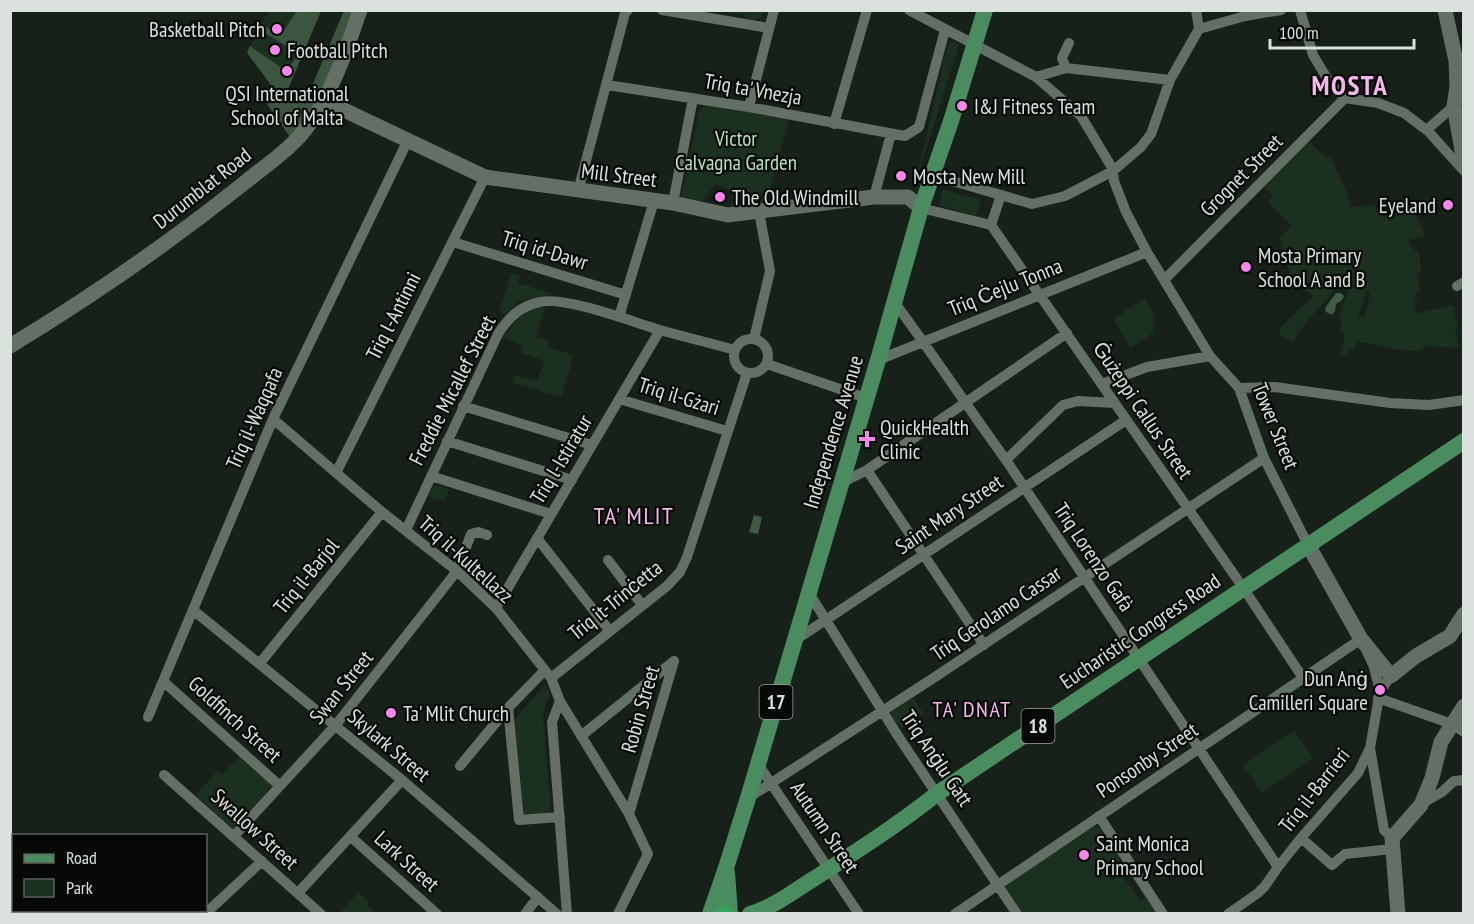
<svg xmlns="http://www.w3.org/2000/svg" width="1474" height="924" viewBox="0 0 1474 924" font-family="'PT Sans Narrow',sans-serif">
	<rect width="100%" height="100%" fill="#172019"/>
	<path fill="#1b3020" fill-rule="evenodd" d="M 270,11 L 297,11 L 280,36 L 261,23 Z
		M 718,11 L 764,11 L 761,18 L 755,20 L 744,19 L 745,15 Z
		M 263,28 L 299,54 L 286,72 L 250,46 Z
		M 954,42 L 959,45 L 914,188 L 948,44 Z
		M 705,104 L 789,119 L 766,204 L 729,210 L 735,192 L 715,184 L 703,202 L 681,198 L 699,112 Z
		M 1309,141 L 1327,159 L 1330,156 L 1348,195 L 1350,207 L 1375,205 L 1375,210 L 1381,211 L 1383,217 L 1416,213 L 1425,237 L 1409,239 L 1410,247 L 1413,247 L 1414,250 L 1419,250 L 1421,272 L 1417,273 L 1421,291 L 1416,292 L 1418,298 L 1415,300 L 1416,314 L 1453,305 L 1458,329 L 1455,330 L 1459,348 L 1425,346 L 1420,351 L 1401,350 L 1356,341 L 1354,350 L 1348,349 L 1347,355 L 1341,354 L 1345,335 L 1340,333 L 1342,322 L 1338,320 L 1350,285 L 1342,283 L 1306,322 L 1293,342 L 1279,335 L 1280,328 L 1313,296 L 1293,280 L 1283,253 L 1280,237 L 1291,226 L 1268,202 L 1273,196 L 1264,186 ZM 1367,290 L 1370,292 L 1365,317 L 1358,316 Z
		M 943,189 L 981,200 L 976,216 L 939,205 Z
		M 511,273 L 520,275 L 518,283 L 555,294 L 520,301 L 505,314 L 499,312 Z
		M 1145,298 L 1154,316 L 1153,333 L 1130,348 L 1113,319 Z
		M 534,307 L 545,307 L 536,337 L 550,341 L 548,347 L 574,355 L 561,397 L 512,383 L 515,375 L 537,381 L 544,361 L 521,353 L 523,345 L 502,338 L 526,310 Z
		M 435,485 L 449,489 L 445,502 L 431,498 L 428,495 Z
		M 545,685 L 550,694 L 543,713 L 551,813 L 523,815 L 514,720 Z
		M 913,698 L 924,714 L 901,728 L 890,713 Z
		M 1294,730 L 1313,758 L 1262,793 L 1243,765 Z
		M 240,755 L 273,785 L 233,829 L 196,795 L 218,770 L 223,774 Z
		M 1094,826 L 1101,828 L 1158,913 L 1023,913 L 1006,887 L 1009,883 ZM 1121,859 L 1145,898 L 1141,901 L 1122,875 L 1112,881 L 1105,870 Z
		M 358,892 L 369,902 L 366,904 L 377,913 L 340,913 Z"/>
	<path fill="#3b5541" d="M 297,11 L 321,11 L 286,94 L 306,100 L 344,11 L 353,11 L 354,17 C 336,58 323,106 290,137 L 262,97 L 274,89 L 247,53 L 250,46 L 286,71 L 299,54 L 257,28 L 261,23 L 280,36 Z"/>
	<path fill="#3f5a45" d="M 1336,293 L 1341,293 L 1344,296 L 1342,300 L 1336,304 L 1335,311 L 1332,315 L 1326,312 L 1325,308 Z
		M 754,515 L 762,517 L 758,534 L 749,532 Z"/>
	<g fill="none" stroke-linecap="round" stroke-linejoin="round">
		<path stroke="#646f66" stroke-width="10" d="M 662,10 L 769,28
			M 909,10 L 1036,77 L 1081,116 L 1111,166
			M 1300,10 L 1313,55 L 1331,85 L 1345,98 L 1378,103 L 1404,113 L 1428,131 L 1464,171
			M 1199,29 L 1245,16 L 1281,10
			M 1066,68 L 1062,58 L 1069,43
			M 1036,77 L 1066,68 L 1170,80
			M 607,85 L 749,107 L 905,136 L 919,127 L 945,30
			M 749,107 L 774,10
			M 834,124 L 867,10
			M 1428,131 L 1431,126 L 1454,106
			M 1113,171 L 1114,181 L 1126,212 L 1147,252 L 1210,356 L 1239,388 L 1264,458 L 1308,545
			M 932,175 L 1032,204 L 1065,196 L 1113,171 L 1141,147 L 1151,134 L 1170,80 L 1199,29 L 1196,10
			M 578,191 L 625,13 L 628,10
			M 874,197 L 891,134
			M 673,203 L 693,98
			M 921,208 L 991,225 L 1244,589 L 1303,678
			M 991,225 L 1001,195
			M 453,242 L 626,295
			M 1165,279 L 1345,98
			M 1457,286 L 1464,282
			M 895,303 C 933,354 968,408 1006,460 L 1278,867
			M 619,317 L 654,201
			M734 356a17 17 0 1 1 34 0a17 17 0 1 1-34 0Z
			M 754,339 L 770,271 L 759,212
			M 878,360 L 1147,252
			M 767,364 L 866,398
			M 1102,384 L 1147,367 L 1210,356
			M 1239,388 L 1275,387 L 1390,403 L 1429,405 L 1464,400
			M 619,399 L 727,431
			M 463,406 L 592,445
			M 273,419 L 382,512 L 457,571 L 496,608 L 551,678 L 560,701 L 629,814 L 648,854 L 618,914
			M 447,441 L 572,480
			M 1006,460 L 1063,405 L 1078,401 L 1114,403
			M 867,470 L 984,645
			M 336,473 L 485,177
			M 431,476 L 551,514
			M 841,483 L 867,470 L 1067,333
			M 406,530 L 498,334 C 508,318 520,306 540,302 C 565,296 633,322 660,330 C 685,337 710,343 735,350
			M 537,538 L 609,630
			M 608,560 L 642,605
			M 809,593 L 898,736 L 1017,914
			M 496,608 L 660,330
			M 193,610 L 402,780 L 557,914
			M 794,641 L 1126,420
			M 260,663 L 382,512
			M 551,678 L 667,586 L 680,572 L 687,557 L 747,373
			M 164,682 L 280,786
			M 1378,698 L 1452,724 L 1464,732
			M 560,701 L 552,722 L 567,914
			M 508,708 L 519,820 L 560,817
			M 148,717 L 273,419 L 408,140
			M 581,736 L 674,661 L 629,814
			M 1370,748 L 1384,830 L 1392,838
			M 758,764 L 859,914
			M 460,766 L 508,708 L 545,670
			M 164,775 L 321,914
			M 748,798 L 932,679 L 1264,458
			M 1421,804 L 1442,792 L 1454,781 L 1464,780
			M 1099,816 L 1163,914
			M 234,836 L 335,726 L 457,571 L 471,534 L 478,532 L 487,535
			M 351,837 L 437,914
			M 1301,838 L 1332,865 L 1345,854 L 1392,849
			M 298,893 L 402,780
			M 139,910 L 140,914
			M 205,914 L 262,861
			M 525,914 L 538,897
			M 955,914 L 1361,639 L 1374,667 L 1380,691
			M 1228,914 L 1258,893 L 1265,886 L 1278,867 L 1301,838 L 1358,773 L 1370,748 L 1380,691 L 1391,676"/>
		<path stroke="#646f66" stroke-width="15" d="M 1445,10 L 1456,61 L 1457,87 L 1454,106 L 1464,161
			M 323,100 L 485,177 L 673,203 L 728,215 L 874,197 L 908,197 L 921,208
			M 10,346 C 91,297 169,243 243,184 C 266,165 293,148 310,123 C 333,90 347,48 360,10
			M 1308,545 L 1361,639 L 1391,676 L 1416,656 L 1450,636 L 1464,614
			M 1398,914 L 1392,838 L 1421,805 L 1432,778 L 1441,742 L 1464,706"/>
		<path stroke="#4a8c60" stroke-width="16" d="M 727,872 L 730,914
			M 710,914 L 726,868 L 748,798 L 878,360 L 921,208 L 951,121 L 985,10
			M 750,914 C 774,907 794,891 815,878 C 857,851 899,824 938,793 L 1464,441"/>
		<path stroke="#39a05c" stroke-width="18" d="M 724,914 L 725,914"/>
	</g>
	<g fill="#f788eb" stroke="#060906" stroke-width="2">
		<circle cx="277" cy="29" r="6"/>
		<circle cx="275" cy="50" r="6"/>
		<circle cx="287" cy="71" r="6"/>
		<circle cx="962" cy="106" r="6"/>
		<circle cx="901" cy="176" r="6"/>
		<circle cx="720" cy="197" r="6"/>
		<circle cx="1448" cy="205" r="6"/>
		<circle cx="1246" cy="267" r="6"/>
		<path d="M864 430h6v6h6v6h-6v6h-6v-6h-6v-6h6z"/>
		<circle cx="1380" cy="690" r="6"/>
		<circle cx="391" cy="713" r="6"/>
		<circle cx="1084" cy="855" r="6"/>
	</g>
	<g text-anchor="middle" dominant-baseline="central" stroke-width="4.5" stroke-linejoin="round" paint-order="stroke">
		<g fill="#060906" stroke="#9ba09c" stroke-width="1.5">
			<rect x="759.5" y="685" width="33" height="34" rx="4.5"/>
			<rect x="1021.5" y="709" width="33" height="34" rx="4.5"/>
		</g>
		<g font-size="20" font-weight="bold" fill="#dbe1dc">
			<text x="776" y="702">17</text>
			<text x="1038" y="726">18</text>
		</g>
		<g font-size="21" fill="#dbe1dc" stroke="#060906" text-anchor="start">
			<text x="265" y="29" text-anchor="end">Basketball Pitch</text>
			<text x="287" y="50">Football Pitch</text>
			<text x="287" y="93" text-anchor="middle">QSI International<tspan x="287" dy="24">School of Malta</tspan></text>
			<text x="974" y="106">I&amp;J Fitness Team</text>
			<text x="913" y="176">Mosta New Mill</text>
			<text x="732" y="197">The Old Windmill</text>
			<text x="1436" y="205" text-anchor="end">Eyeland</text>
			<text x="1258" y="255">Mosta Primary<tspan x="1258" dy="24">School A and B</tspan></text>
			<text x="880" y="427">QuickHealth<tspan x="880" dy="24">Clinic</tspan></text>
			<text x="1368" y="678" text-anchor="end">Dun Anġ<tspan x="1368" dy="24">Camilleri Square</tspan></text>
			<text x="403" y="713">Ta' Mlit Church</text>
			<text x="1096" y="843">Saint Monica<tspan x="1096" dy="24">Primary School</tspan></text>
		</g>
		<g font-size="21" fill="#dbe1dc" stroke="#060906">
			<text transform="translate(753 89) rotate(10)">Triq ta' Vnezja</text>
			<text transform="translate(619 175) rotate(7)">Mill Street</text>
			<text transform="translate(1241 175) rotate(-45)">Grognet Street</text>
			<text transform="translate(202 188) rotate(-38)">Durumblat Road</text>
			<text transform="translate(545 250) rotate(17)">Triq id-Dawr</text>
			<text transform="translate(1005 287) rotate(-22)">Triq Ċejlu Tonna</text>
			<text transform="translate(393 316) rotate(-63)">Triq l-Antinni</text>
			<text transform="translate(452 390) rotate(-63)">Freddie Micallef Street</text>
			<text transform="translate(679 396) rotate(17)">Triq il-Gżari</text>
			<text transform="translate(1143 410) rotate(56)">Ġużeppi Callus Street</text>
			<text transform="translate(254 418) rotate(-66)">Triq il-Waqqafa</text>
			<text transform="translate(1276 426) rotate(68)">Tower Street</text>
			<text transform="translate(833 432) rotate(-73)">Independence Avenue</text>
			<text transform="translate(561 459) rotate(-59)">Triq l-Istiratur</text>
			<text transform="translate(949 514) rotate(-34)">Saint Mary Street</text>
			<text transform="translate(1094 557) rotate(56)">Triq Lorenzo Gafà</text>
			<text transform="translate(466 559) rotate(42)">Triq il-Kultellazz</text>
			<text transform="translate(306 576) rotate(-51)">Triq il-Barjol</text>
			<text transform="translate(615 600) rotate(-39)">Triq it-Trinċetta</text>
			<text transform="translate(996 613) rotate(-34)">Triq Gerolamo Cassar</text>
			<text transform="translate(1140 631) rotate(-34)">Eucharistic Congress Road</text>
			<text transform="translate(341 687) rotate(-51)">Swan Street</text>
			<text transform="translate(640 709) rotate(-74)">Robin Street</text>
			<text transform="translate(235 719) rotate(42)">Goldfinch Street</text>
			<text transform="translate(389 745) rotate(40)">Skylark Street</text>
			<text transform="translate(937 758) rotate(56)">Triq Anġlu Gatt</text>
			<text transform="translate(1147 760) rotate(-34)">Ponsonby Street</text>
			<text transform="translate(1314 790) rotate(-52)">Triq il-Barrieri</text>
			<text transform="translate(825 827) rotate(56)">Autumn Street</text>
			<text transform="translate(255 829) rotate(42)">Swallow Street</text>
			<text transform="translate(407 861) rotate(42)">Lark Street</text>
		</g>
		<g font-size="21" fill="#b2e5be" stroke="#060906">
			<text x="736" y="138">Victor<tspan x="736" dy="24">Calvagna Garden</tspan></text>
		</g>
		<g font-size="22" letter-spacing="1.5" fill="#f6b7ed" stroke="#060906">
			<text x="972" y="709">TA' DNAT</text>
		</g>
		<g font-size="24" letter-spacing="1.5" fill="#f6b7ed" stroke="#060906">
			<text x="634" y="515">TA' MLIT</text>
		</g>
		<g font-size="27" font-weight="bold" letter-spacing="1.5" fill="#f6b7ed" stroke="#060906">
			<text x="1350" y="85">MOSTA</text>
		</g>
	</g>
	<rect width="1474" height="924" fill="none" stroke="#dbe1dc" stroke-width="24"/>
	<rect x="12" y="834" width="195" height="78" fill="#060906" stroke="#5b5f5c" stroke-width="1.5"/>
	<rect x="24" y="854" width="30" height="9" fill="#4a8c60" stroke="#5b5f5c" stroke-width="1.5"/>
	<text x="66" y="864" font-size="18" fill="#dbe1dc">Road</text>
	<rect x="24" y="879" width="30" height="18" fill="#1b3020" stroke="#5b5f5c" stroke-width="1.5"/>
	<text x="66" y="894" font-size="18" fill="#dbe1dc">Park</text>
	<path d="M1270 39v9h144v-9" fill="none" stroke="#dbe1dc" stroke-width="3"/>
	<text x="1279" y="39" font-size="18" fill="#dbe1dc" stroke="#060906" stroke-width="4.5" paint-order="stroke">100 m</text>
</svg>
